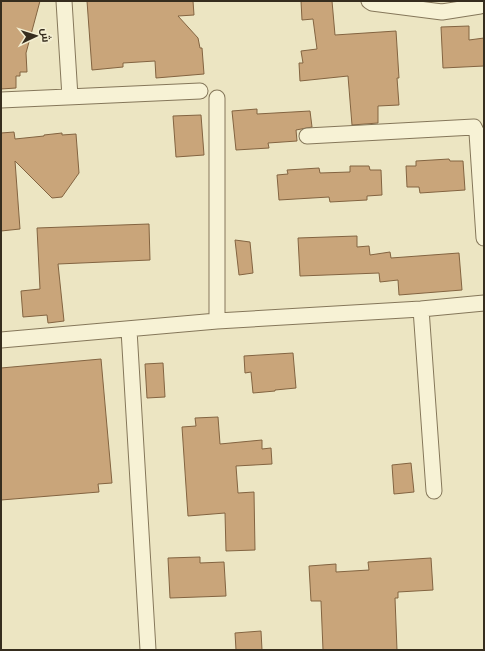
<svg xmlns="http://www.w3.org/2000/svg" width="485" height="651" viewBox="0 0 485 651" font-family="Bitter,Cairo,serif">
	<rect width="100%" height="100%" fill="#ece5c2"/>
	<path fill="#c9a57a" stroke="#836441" d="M 1,1 L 40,1 L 26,53 L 27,72 L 20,72 L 20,76 L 16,76 L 16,88 L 1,89 Z
		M 87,1 L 193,1 L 194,15 L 178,16 L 198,38 L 200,48 L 202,48 L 204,74 L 156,78 L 155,61 L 123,63 L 123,67 L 92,70 Z
		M 301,1 L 332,1 L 335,35 L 396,31 L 399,78 L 397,78 L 399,105 L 378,106 L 378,123 L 352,125 L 348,76 L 300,81 L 299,63 L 303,63 L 301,51 L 317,49 L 313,19 L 302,20 Z
		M 469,26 L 469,40 L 484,38 L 484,66 L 443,68 L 441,27 Z
		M 257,109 L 257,114 L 310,111 L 312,127 L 296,130 L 297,141 L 268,143 L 269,148 L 236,150 L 232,111 Z
		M 201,115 L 204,155 L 176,157 L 173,116 Z
		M 14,132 L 15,139 L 44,136 L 44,135 L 62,133 L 62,135 L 76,134 L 79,173 L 62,197 L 52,198 L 15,161 L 20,229 L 1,231 L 1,133 Z
		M 449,159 L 450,161 L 463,161 L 465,190 L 420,193 L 419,187 L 407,187 L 406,166 L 416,166 L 416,161 Z
		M 350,166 L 369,166 L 370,170 L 381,170 L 382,195 L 367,196 L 367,200 L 330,202 L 329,197 L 279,200 L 277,175 L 288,174 L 287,170 L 319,168 L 320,173 L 350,172 Z
		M 149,224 L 150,260 L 58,264 L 64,321 L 48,323 L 47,315 L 23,317 L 21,291 L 40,289 L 37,228 Z
		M 357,236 L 357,247 L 369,246 L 370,255 L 390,252 L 391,258 L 459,253 L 462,290 L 399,295 L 398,280 L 380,282 L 379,273 L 300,276 L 298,238 Z
		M 235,240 L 250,242 L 253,273 L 239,275 Z
		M 293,353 L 296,388 L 275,390 L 275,391 L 253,393 L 251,372 L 245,373 L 244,356 Z
		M 101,359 L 112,483 L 98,484 L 99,492 L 1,500 L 1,368 Z
		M 163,363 L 165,397 L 147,398 L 145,364 Z
		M 218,417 L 220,444 L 262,440 L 262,449 L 271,448 L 272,464 L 236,466 L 238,493 L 254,492 L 255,550 L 226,551 L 225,513 L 188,516 L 182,427 L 196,426 L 195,418 Z
		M 411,463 L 414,492 L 394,494 L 392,465 Z
		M 200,557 L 200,563 L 224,562 L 226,596 L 170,598 L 168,558 Z
		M 431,558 L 433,590 L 398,592 L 398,598 L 395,598 L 397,650 L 323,650 L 321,601 L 311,601 L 309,566 L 336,564 L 336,572 L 369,570 L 368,562 Z
		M 261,631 L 262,650 L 236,650 L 235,633 Z"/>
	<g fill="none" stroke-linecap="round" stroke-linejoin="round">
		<defs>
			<path id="street" d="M 64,1 L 70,97
				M 369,1 L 372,3 L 442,12 L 480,6 L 479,1
				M 217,98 L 217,321
				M 1,100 L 200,91
				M 307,136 L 474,127 L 477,133 L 484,238
				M 421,309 L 434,491
				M 129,330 L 148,650
				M 1,340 L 217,321 L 421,309 L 484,303"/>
		</defs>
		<use href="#street" stroke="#85775a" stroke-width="17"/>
		<use href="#street" stroke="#f7f2d5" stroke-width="15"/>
	</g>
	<rect width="485" height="651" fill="none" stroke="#362d1e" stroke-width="4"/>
	<g transform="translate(36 36) rotate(86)" stroke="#f4efd2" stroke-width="3" paint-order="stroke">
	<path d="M0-3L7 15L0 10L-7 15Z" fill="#362d1e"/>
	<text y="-6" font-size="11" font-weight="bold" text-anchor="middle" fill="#362d1e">ش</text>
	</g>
</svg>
